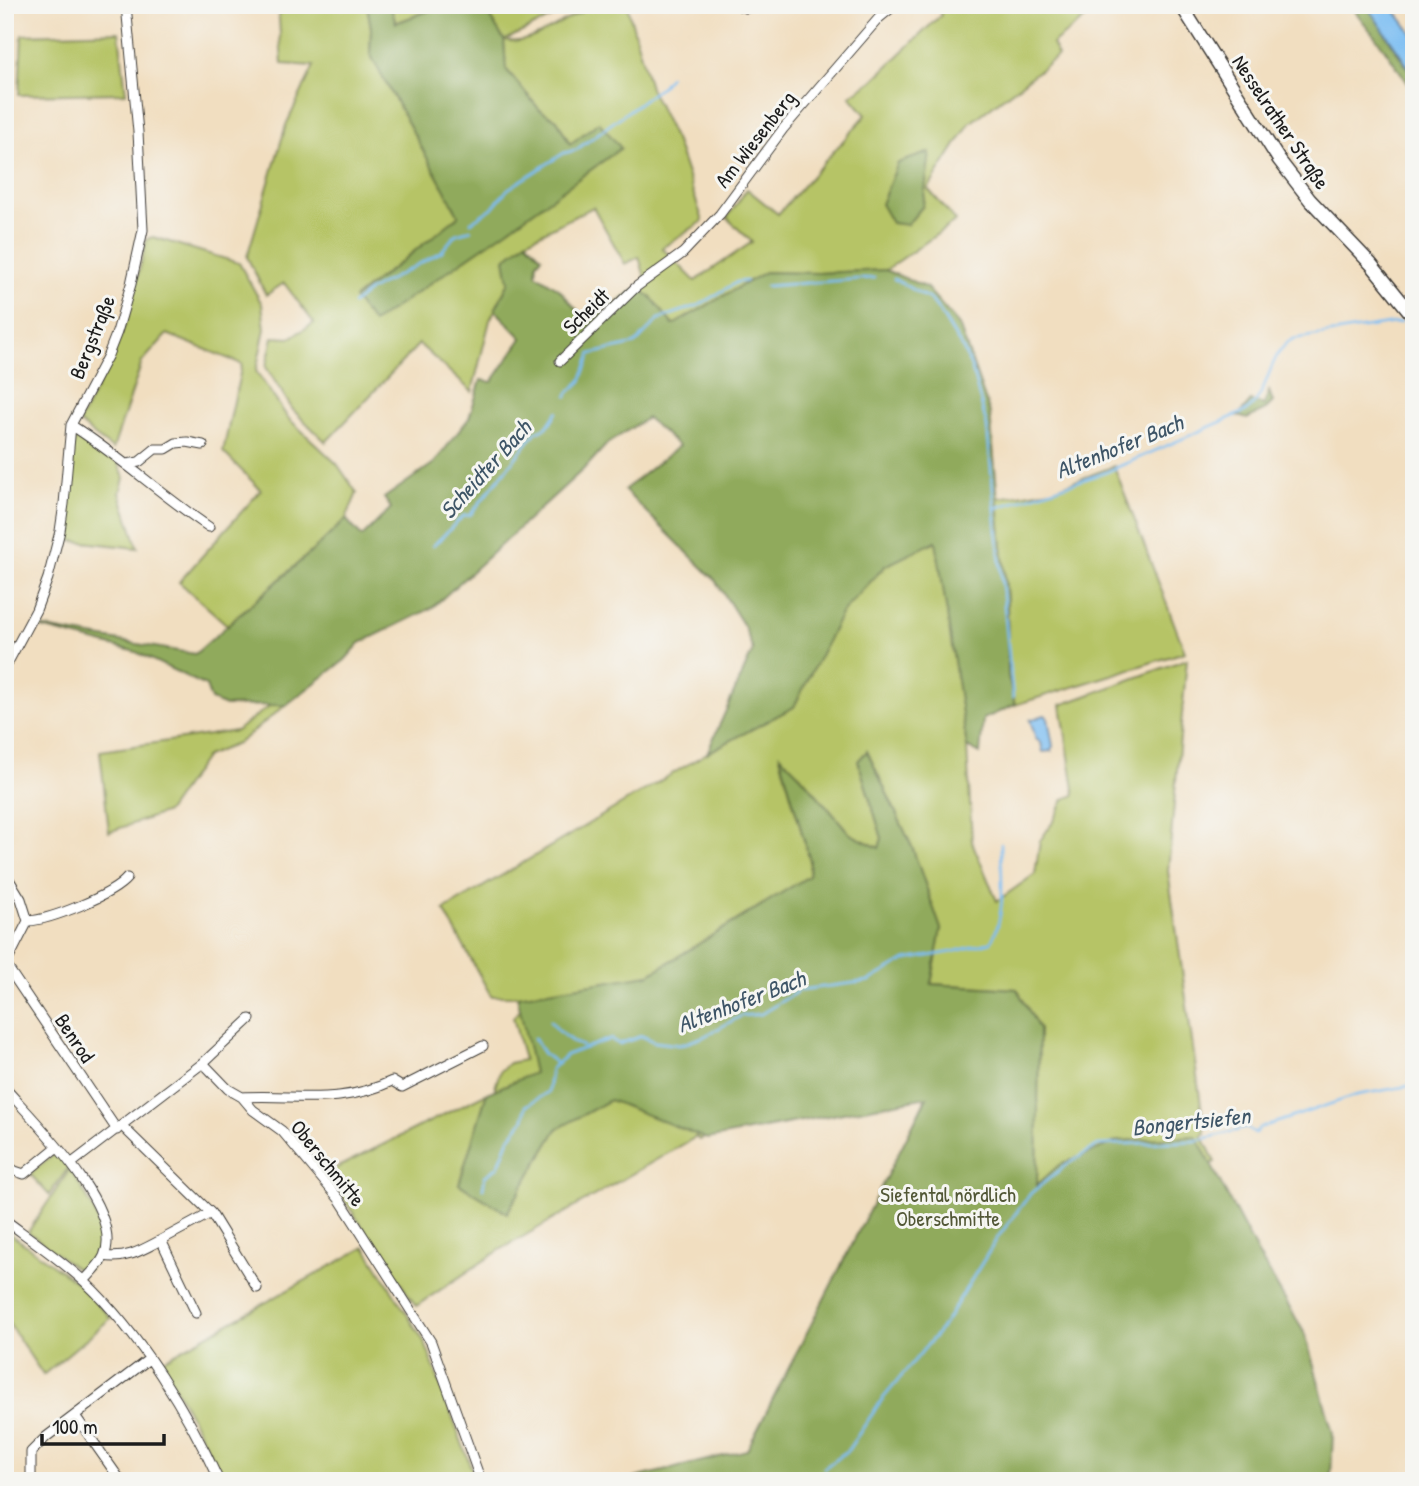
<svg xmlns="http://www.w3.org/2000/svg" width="1419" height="1486" viewBox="0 0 1419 1486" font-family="'Patrick Hand',sans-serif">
	<rect width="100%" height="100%" fill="#f6f6f2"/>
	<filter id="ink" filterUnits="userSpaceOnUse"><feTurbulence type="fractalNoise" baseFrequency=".0143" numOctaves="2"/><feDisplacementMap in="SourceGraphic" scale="14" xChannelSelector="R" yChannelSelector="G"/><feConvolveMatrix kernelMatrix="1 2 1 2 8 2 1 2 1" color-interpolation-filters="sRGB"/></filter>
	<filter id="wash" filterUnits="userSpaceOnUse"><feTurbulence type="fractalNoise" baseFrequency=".00686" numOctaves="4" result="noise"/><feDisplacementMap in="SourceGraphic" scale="28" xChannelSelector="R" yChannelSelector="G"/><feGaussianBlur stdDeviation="1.57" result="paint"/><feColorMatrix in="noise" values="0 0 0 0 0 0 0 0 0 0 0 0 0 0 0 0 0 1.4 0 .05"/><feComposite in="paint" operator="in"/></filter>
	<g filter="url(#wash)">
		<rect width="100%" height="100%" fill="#f1dec0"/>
		<path fill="#b6c466" stroke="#697041" stroke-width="2" fill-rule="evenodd" d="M 278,5 L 367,5 L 371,28 L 370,54 L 460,216 L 354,298 L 570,144 L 557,120 L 539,109 L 506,69 L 504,40 L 488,14 L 478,5 L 578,5 L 505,40 C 531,49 573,11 598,5 C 607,3 618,5 627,5 L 650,88 L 676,142 L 703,221 L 662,248 L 695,281 L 752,242 L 727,218 L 747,189 L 778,214 L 866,115 L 850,96 L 872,81 L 941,15 L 937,5 L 1103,5 L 1052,44 L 1058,56 L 970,123 L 928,189 L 956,221 L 886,270 L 817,273 L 765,272 L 673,325 L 651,298 L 637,288 L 646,281 L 639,257 L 625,264 L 593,207 L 526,241 L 509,282 L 490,320 L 472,392 L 419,344 L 326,442 L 293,410 L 266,367 L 273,337 L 290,338 L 314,323 L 284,283 L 266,295 L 247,257 L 286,125 L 314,66 L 282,64 Z
			M 390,5 L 444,5 L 395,23 Z
			M 119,32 L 126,93 L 19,95 L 22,35 Z
			M 153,237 L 239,263 L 262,304 L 265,329 L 256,371 L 288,418 L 337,464 L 357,493 L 346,519 L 319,545 L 227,625 L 179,582 L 261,490 L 223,452 L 242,364 L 167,334 L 142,362 L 113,449 L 95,436 L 79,422 L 112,357 L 127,319 L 147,239 Z
			M 81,435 L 118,462 L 124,478 L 120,493 L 138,548 L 65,540 L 74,437 Z
			M 1114,466 L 1185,652 L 1015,705 L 1008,676 L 1007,600 L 997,498 L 1052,490 Z
			M 937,540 L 967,747 L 972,842 L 997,901 L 1035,874 L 1040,841 L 1055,819 L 1064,799 L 1075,795 L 1061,705 L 1187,659 L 1168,871 L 1205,1133 L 1202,1135 L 1215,1162 L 1159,1190 L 757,1451 L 932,1085 L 741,1124 L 699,1140 L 696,1137 L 500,1250 L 416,1306 L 326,1173 L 487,1093 L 459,1184 L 507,1212 L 557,1129 L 610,1100 L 605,1093 L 478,1145 L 500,1071 L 509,1063 L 524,1060 L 513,1017 L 536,995 L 557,990 L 517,996 L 491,996 L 444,910 L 707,753 L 793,707 L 842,612 L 885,566 ZM 867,751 L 912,847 L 941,929 L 653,972 L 809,876 L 810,861 L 780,757 L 801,776 L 850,834 L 879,849 L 882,838 L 858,761 ZM 937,955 L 931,984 L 1017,989 L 1039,1029 L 1037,1186 L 1059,1165 L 1028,1197 L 924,990 Z
			M 271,705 L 286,705 L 237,744 L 206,756 L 167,812 L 109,832 L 100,751 L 236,731 Z
			M 53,1155 L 59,1156 L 69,1167 L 49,1195 L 30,1174 Z
			M 70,1169 C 87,1197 99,1212 103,1245 L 88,1270 L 77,1269 L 71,1265 L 28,1232 Z
			M 5,1230 L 79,1284 L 111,1318 L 43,1375 L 5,1318 Z
			M 365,1247 L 425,1343 L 476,1481 L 225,1481 L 161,1361 Z"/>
		<path fill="#90aa5b" stroke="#56633c" stroke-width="2" d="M 367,5 L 390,5 L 396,23 L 444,5 L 478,5 L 488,14 L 504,40 L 506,69 L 539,109 L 557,120 L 570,144 L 599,122 L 621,148 L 509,229 L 373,323 L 354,299 L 459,216 L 370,54 L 371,28 Z
			M 1350,5 L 1366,5 L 1368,7 L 1414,78 L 1414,92 L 1384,48 Z
			M 930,152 L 923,206 L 907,225 L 892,223 L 881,204 L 898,163 Z
			M 526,241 L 542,257 L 537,262 L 536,274 L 559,289 L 588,323 L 637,288 L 651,297 L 673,325 L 765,272 L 817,273 L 886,270 L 926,287 L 959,325 L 990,413 L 1007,600 L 1008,676 L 1015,705 L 983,719 L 980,754 L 967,747 L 936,541 L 885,566 L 842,612 L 794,707 L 707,753 L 753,650 L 744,626 L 715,580 L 624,490 L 679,446 L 647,418 L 607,444 L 588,465 L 432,608 L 360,643 L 345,660 L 286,705 L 225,706 L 211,700 L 206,686 L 136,652 L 34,626 L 195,654 L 319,545 L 346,519 L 362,537 L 391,508 L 384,498 L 434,463 L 469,418 L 481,380 L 492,382 L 522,338 L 495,310 L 509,282 L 505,259 Z
			M 1269,391 L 1273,402 L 1264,411 L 1247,419 L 1238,416 L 1251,401 L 1264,405 Z
			M 867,751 L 912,847 L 941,929 L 931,984 L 1017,989 L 1039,1029 L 1037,1185 L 1059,1165 L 1118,1141 L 1196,1136 L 1258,1254 L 1305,1334 L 1333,1433 L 1331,1475 L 1328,1481 L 623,1481 L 747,1450 L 927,1097 L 707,1139 L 610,1100 L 557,1129 L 507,1213 L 459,1184 L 487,1093 L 534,1073 L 517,996 L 648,975 L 809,876 L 810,861 L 780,755 L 801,776 L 850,834 L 879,848 L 882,838 L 858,761 Z"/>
		<path fill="#7dbef2" stroke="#4c6d87" stroke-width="2" d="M 1366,5 L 1391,5 L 1414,36 L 1414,78 L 1399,52 Z
			M 1045,715 L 1048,718 L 1053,746 L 1052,751 L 1043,752 L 1041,743 L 1036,739 L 1030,720 Z"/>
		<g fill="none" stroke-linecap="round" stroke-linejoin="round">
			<path stroke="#7dbef2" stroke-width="2.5" d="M 471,222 L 492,208 L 508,189 L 564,153 L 576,150 L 662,86 L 670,76
				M 894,279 L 931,300 L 938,309 L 964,351 L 972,369 L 987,426 L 1013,698
				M 766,286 L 874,278
				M 353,304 L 369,291 L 441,252 L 456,234 L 471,230
				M 567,396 L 568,393 L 581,381 L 591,354 L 635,344 L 659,319 L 699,305 L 737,282 L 746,281
				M 996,508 L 1104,473 L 1246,411 C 1270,395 1267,353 1293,339 L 1401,322
				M 433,546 L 463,516 L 470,515 L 536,432 L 547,427 L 557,412
				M 550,1021 C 558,1031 569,1042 582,1046
				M 534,1038 L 544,1054 L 557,1064
				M 483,1188 L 485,1176 L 498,1167 L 509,1139 L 524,1119 L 526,1106 L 548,1092 L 551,1069 L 566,1055 L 610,1039 L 619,1044 L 642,1036 L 655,1042 L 680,1045 L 703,1037 L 741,1016 L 761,1014 L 800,990 L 869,981 L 905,960 L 952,952 L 991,942 C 1007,913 1001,876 1001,844
				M 824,1468 L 848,1450 L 881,1401 L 943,1326 L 998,1237 L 1031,1193 L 1066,1165 L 1098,1145 L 1195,1141 L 1247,1128 L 1255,1133 L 1260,1128 L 1357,1095 L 1414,1085"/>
		</g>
	</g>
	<g filter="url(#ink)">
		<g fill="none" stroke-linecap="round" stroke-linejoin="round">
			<defs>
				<path id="minor" d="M 737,5 L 746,8 L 763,5
					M 1410,5 L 1414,10
					M 560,361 L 636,287 L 683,253 L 720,214 L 783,129 L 879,18 L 895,5
					M 71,425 C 120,456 161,495 209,527
					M 127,464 L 139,462 L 155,449 L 166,449 L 176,443 L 187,442 L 203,445
					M 5,668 L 36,610 L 48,578 L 60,531 L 64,504 L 71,425 L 108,355 L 117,332 L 131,284 L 143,230 L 138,132 L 126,5
					M 5,873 L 21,899 L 28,921 L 5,966
					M 28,921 C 50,920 113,895 127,878
					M 6,965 L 117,1130
					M 203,1063 L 228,1089 L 242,1097 L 253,1110 L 282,1131 L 340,1200 L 431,1342 L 481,1481
					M 5,1088 C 34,1121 125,1209 104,1256 C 100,1265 90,1274 84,1281
					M 242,1097 C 298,1094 339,1106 392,1081 L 402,1087 L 483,1046
					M 122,1126 L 211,1213 L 257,1288
					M 72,1163 L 203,1063 L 250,1019
					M 5,1164 L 15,1171 L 24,1174 L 57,1147
					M 5,1220 C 32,1240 61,1260 85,1282 C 140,1334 188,1413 219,1481
					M 104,1256 C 126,1260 142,1250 161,1240
					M 196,1313 L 161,1240 L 211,1213
					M 76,1417 L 121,1481
					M 31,1481 L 31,1452 L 46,1437 L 149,1359"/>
				<path id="major" d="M 1181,5 L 1279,160 L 1310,200 L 1371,264 L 1414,317"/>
			</defs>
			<use href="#minor" stroke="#3c3935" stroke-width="11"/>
			<use href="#major" stroke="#3c3935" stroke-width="15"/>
			<use href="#minor" stroke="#fff" stroke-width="9"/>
			<use href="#major" stroke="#fff" stroke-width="12"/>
		</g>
	</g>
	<g text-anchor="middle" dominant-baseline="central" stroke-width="6" stroke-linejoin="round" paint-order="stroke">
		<g font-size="21" fill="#1c1c1c" stroke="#f6f6f2">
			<text transform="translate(1281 122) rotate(56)">Nesselrather Straße</text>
			<text transform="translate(755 139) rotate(-52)">Am Wiesenberg</text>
			<text transform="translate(586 311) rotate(-44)">Scheidt</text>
			<text transform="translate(92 337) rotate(-68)">Bergstraße</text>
			<text transform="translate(75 1038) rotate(56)">Benrod</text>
			<text transform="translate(328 1163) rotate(51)">Oberschmitte</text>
		</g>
		<g font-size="21" fill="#525736" stroke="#f6f6f2">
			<text x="948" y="1194">Siefental nördlich<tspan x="948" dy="24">Oberschmitte</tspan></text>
		</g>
		<g font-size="23" font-style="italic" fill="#3e5567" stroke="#f6f6f2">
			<text transform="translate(1119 446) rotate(-22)">Altenhofer Bach</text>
			<text transform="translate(485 469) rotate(-48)">Scheidter Bach</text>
			<text transform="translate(741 1001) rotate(-21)">Altenhofer Bach</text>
			<text transform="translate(1191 1121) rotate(-6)">Bongertsiefen</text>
		</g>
	</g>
	<rect width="1419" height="1486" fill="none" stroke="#f6f6f2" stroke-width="28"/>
	<path d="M42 1434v10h122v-10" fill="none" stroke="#1c1c1c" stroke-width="3.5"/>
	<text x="52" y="1434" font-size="21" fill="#1c1c1c" stroke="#f6f6f2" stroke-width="5" paint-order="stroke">100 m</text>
</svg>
